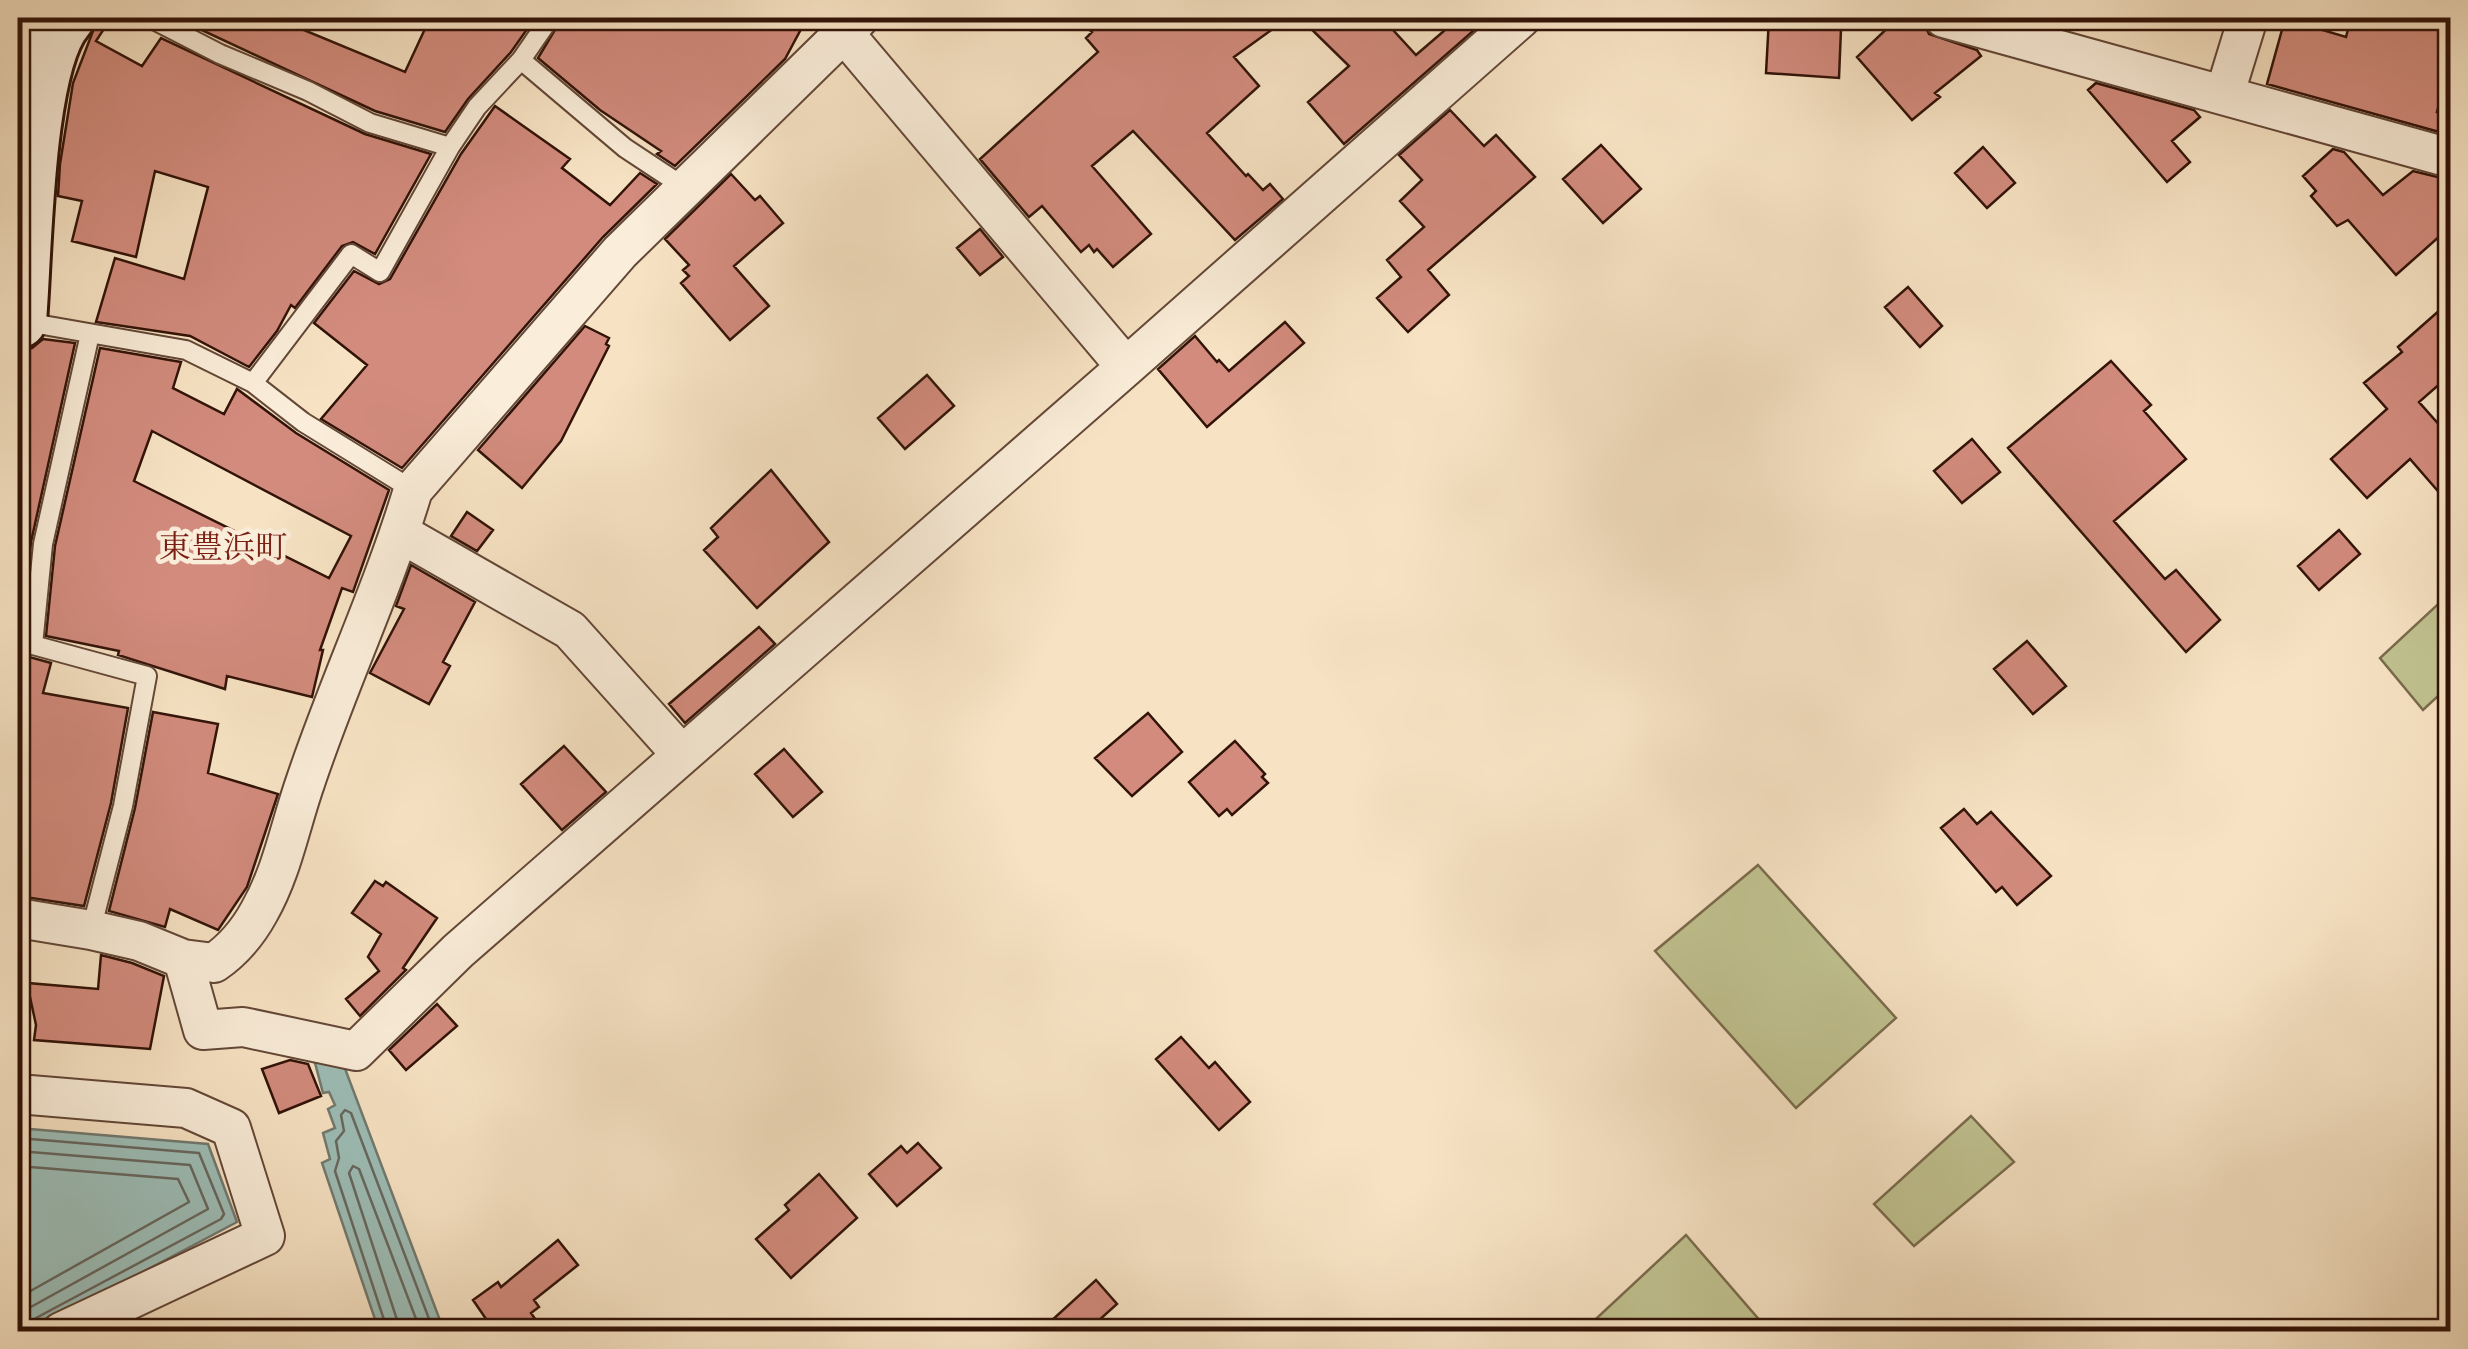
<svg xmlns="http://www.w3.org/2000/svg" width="2468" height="1349" viewBox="0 0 2468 1349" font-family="'Libre Caslon Text','Noto Serif JP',serif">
	<rect width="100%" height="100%" fill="#f7e3c4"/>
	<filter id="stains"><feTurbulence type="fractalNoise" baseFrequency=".002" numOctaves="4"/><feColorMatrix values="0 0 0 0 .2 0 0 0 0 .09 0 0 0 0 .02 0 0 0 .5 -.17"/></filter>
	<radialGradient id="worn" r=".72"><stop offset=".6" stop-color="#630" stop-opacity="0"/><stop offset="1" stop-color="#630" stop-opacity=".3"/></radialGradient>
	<path fill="#c1c391" stroke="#7a6b4c" stroke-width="2.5" d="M 2450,593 L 2450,685 L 2423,710 L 2380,658 Z
		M 1758,865 L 1896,1018 L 1796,1108 L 1655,951 Z
		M 1971,1116 L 2014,1162 L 1914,1246 L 1874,1204 Z
		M 1686,1235 L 1762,1323 L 1753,1332 L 1584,1330 Z"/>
	<path fill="#9dbeb7" stroke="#727a71" stroke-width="2.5" d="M 308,1056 L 341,1058 L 444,1331 L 379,1331 L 322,1163 L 330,1159 L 323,1133 L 335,1128 L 328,1109 L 335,1105 L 329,1092 L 323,1093 L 315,1063 Z
		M 18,1128 L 208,1144 L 237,1222 L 32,1331 L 18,1331 Z"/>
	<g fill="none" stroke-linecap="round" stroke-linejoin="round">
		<path stroke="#686860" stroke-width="2.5" d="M 18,1138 L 199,1153 L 224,1214 L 221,1219 L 36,1318 L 30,1332
			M 18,1151 L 190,1165 L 208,1209 L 29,1308 L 18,1325
			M 18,1166 L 178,1179 L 189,1202 L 18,1298
			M 388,1332 L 335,1171 L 339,1158 L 336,1141 L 344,1131 L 341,1115 L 345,1110 L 351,1113 L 434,1332
			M 401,1332 L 349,1173 L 353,1166 L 359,1169 L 421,1332"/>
	</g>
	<path fill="#d28b7d" stroke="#321308" stroke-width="2.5" fill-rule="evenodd" d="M 98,18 L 111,18 L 96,41 L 142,66 L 161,38 L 365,134 L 431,154 L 375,254 L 353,242 L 342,246 L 295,308 L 291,305 L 277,331 L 249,367 L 190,336 L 96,322 L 115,258 L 184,279 L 208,187 L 155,171 L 136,257 L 72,241 L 82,201 L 58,196 L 60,164 L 73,83 Z
		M 176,18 L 275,18 L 405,72 L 430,18 L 535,18 L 511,52 L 468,99 L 445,132 L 375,111 Z
		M 562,18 L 807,18 L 785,59 L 675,166 L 657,154 L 661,151 L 600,110 L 538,58 Z
		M 1077,18 L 1288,18 L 1234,57 L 1259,86 L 1207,133 L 1246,176 L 1248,174 L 1263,190 L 1270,184 L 1283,199 L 1235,240 L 1133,131 L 1092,166 L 1151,234 L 1113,267 L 1097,249 L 1094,252 L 1089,245 L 1081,252 L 1042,206 L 1029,217 L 980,159 L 1098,52 L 1086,38 L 1092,32 Z
		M 1300,18 L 1382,18 L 1416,55 L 1459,18 L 1488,18 L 1344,144 L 1308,102 L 1349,66 Z
		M 1769,18 L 1823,22 L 1822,27 L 1841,29 L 1839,78 L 1766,73 Z
		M 1898,18 L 1922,18 L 1929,34 L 1977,50 L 1981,56 L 1935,93 L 1940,97 L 1912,120 L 1857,57 Z
		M 2351,18 L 2450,18 L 2450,63 L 2437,112 L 2450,115 L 2450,135 L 2267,84 L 2285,19 L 2346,37 Z
		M 2096,83 L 2194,110 L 2200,117 L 2172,141 L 2190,162 L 2167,182 L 2088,90 Z
		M 495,106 L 570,159 L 562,168 L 610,205 L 640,173 L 657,184 L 603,237 L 402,468 L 321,419 L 367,365 L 314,323 L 354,271 L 379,284 L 390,279 L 461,154 Z
		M 1450,110 L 1484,146 L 1496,135 L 1535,177 L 1428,270 L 1449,295 L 1408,332 L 1377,298 L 1401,277 L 1387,260 L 1424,227 L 1400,201 L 1422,180 L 1399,155 Z
		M 1601,145 L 1641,189 L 1603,223 L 1563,179 Z
		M 1983,147 L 2015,183 L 1987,208 L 1955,173 Z
		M 2333,149 L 2344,152 L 2383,195 L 2413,171 L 2450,180 L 2450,227 L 2396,275 L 2348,220 L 2337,226 L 2311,196 L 2316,191 L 2303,176 Z
		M 731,174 L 755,200 L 760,196 L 783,223 L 734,266 L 769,306 L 730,340 L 681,283 L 689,276 L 683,270 L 689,265 L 665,239 Z
		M 980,229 L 1003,257 L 980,275 L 957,248 Z
		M 1908,287 L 1942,326 L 1920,347 L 1885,307 Z
		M 2450,301 L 2450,375 L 2419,402 L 2450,437 L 2450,505 L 2410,459 L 2367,498 L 2331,459 L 2387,409 L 2364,383 L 2402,352 L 2398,347 Z
		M 1285,322 L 1304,343 L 1207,427 L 1158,369 L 1195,336 L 1217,362 L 1219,360 L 1229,371 Z
		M 585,326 L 609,338 L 606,344 L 609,346 L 561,441 L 522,488 L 478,450 Z
		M 43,339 L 75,343 L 31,542 L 21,649 L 29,657 L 51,663 L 43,693 L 128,708 L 111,803 L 84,906 L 18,896 L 18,396 L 25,365 L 18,363 L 18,351 L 32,348 Z
		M 100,348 L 181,362 L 173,388 L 224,414 L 237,389 L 296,433 L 389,490 L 353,592 L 342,588 L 320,650 L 323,650 L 312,697 L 227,676 L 225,689 L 118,655 L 119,651 L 46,636 L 55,546 ZM 152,431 L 351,536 L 329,578 L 134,481 Z
		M 2111,361 L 2151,405 L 2144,411 L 2186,459 L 2114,521 L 2165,579 L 2176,570 L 2220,620 L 2186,652 L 2008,448 Z
		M 927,375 L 954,406 L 905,449 L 878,418 Z
		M 1972,439 L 2000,472 L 1962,503 L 1934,471 Z
		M 771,470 L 829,542 L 757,608 L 704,550 L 718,537 L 711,528 Z
		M 467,512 L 493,530 L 477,551 L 451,536 Z
		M 2339,530 L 2360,554 L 2319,590 L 2298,566 Z
		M 411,565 L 475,602 L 443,662 L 450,666 L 429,704 L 370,673 L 404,609 L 396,606 Z
		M 759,627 L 775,644 L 685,723 L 669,704 Z
		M 2027,641 L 2066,686 L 2033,714 L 1994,669 Z
		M 153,712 L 218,724 L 208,773 L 278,794 L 247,887 L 218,930 L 170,909 L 165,927 L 109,911 L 135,808 Z
		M 1148,713 L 1182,752 L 1132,796 L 1095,758 Z
		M 1235,741 L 1265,774 L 1262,777 L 1268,783 L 1232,815 L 1227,809 L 1219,816 L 1189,782 Z
		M 564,746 L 606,792 L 562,830 L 521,784 Z
		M 784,749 L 822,792 L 793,817 L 755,774 Z
		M 1964,809 L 1977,824 L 1991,812 L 2051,876 L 2017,905 L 2002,887 L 1996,892 L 1941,828 Z
		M 375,881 L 383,886 L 386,882 L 437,918 L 403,968 L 406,970 L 360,1016 L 346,999 L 379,971 L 368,957 L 381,934 L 352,913 Z
		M 101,955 L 132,963 L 164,976 L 150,1049 L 34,1040 L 36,1025 L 27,983 L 98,989 Z
		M 437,1004 L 457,1026 L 406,1070 L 389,1050 Z
		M 1181,1037 L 1209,1068 L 1215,1062 L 1250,1102 L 1219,1130 L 1156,1059 Z
		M 290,1060 L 308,1064 L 321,1096 L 279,1113 L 262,1069 Z
		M 918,1143 L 941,1168 L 897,1206 L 869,1174 L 901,1146 L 907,1153 Z
		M 819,1174 L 857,1218 L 791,1278 L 756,1239 L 789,1210 L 785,1205 Z
		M 558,1240 L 578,1265 L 534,1300 L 539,1307 L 531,1313 L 544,1332 L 495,1332 L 473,1300 L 498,1282 L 501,1287 Z
		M 1096,1280 L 1117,1304 L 1086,1332 L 1039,1332 Z"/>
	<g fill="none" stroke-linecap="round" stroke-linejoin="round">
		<defs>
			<path id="lane" d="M 150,18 L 220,54 L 308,91 L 370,123 L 450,147
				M 521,60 L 625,148 L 684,187
				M 26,322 L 186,350 L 253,383 L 303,422 L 413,490
				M 90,334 L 43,544 L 33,645 L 147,676 L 123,806 L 91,930
				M 253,383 L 351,254 L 380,272 L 450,147 L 477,107 L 521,60 L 550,18"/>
			<path id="street" d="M 1944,18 L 2450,158
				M 843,32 L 1126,367
				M 2225,93 L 2248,18
				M 400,533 L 570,630 L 682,755
				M 18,918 L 91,930 L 139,941 L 183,959 L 214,963 C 233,950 248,932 259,912 C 282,872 290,826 305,783 C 338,684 383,590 413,490 L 620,252 L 859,18
				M 183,959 L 203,1030 L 243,1027 L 356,1051 L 458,951 L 1126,367 L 1521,18
				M 18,1094 L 186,1108 L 231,1128 L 265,1236 L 61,1332"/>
			<path id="secondary" d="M 20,321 C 26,251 26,66 68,18"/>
		</defs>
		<use href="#lane" stroke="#634737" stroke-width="22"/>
		<use href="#street" stroke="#634737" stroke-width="42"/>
		<use href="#secondary" stroke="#321308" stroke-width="58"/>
		<use href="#lane" stroke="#faedd9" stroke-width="18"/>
		<use href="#street" stroke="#faedd9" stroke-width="38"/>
		<use href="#secondary" stroke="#faedd9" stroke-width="52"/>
	</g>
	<g text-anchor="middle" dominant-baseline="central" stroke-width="9" stroke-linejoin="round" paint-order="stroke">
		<g font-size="32" fill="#7a1f14" stroke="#faedd9">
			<text x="223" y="546">東豊浜町</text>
		</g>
	</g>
	<rect width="2468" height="1349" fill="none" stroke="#f7e3c4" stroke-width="60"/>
	<rect x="20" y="20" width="2428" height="1309" fill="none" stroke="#321308" stroke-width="5"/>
	<rect x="30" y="30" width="2408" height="1289" fill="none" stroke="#321308" stroke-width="2.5"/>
	<rect width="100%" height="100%" filter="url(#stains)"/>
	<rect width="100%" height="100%" fill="url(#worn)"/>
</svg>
